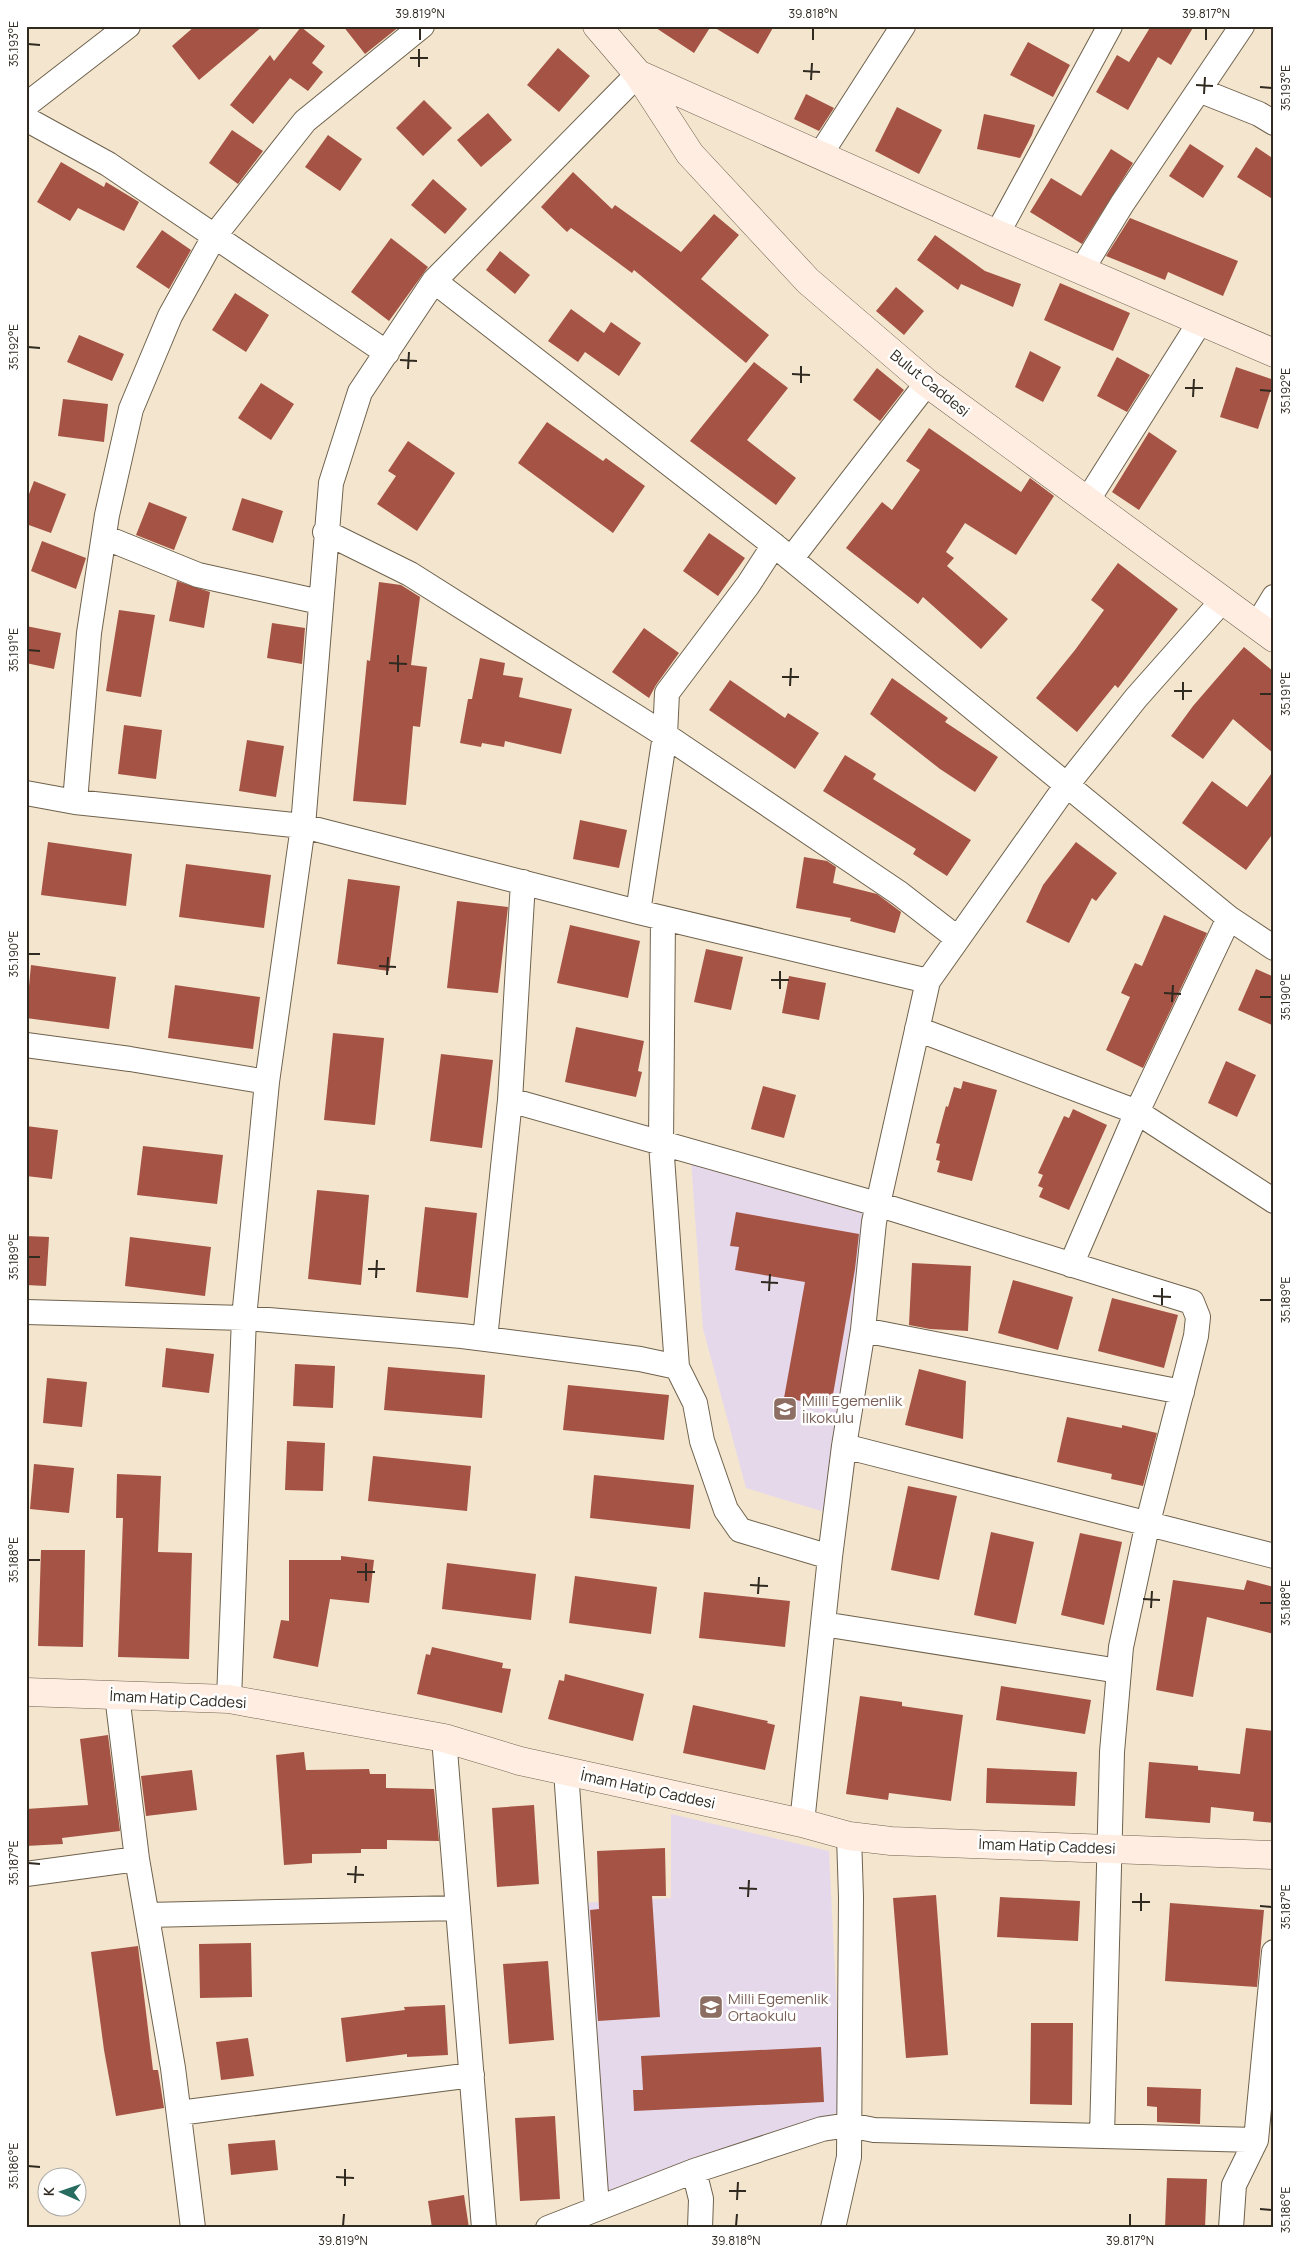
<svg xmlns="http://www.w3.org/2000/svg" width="1300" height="2254" viewBox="0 0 1300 2254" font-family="Manrope,sans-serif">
	<rect width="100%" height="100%" fill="#f4e6ce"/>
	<path fill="#e6d8eb" d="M 691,1160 L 873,1212 L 831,1514 L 746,1488 L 703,1329 Z
		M 671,1814 L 829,1851 L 842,2111 L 603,2200 L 582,1903 L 671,1898 Z"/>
	<path fill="#a55344" d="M 195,26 L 263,26 L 199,80 L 172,46 Z
		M 343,26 L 400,26 L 365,54 Z
		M 653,26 L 711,26 L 694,53 Z
		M 712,26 L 774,26 L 758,54 Z
		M 1151,26 L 1194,26 L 1171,65 L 1158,57 L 1128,110 L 1096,92 L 1117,55 L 1129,62 Z
		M 301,27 L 325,46 L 312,63 L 323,72 L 308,91 L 290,78 L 253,124 L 230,105 L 270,55 L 274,61 Z
		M 1028,42 L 1070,65 L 1053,97 L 1010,75 Z
		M 558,48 L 590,76 L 559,112 L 527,85 Z
		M 806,94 L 834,108 L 819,131 L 794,119 Z
		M 424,100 L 452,128 L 423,156 L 396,128 Z
		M 897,107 L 942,130 L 919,174 L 875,151 Z
		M 488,113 L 512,140 L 481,167 L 457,140 Z
		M 984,114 L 1035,125 L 1032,135 L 1020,158 L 977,149 Z
		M 232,130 L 263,151 L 238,184 L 209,163 Z
		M 328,135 L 362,159 L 340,191 L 305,167 Z
		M 1190,144 L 1224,166 L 1203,198 L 1169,176 Z
		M 1256,147 L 1274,159 L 1274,200 L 1237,177 Z
		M 1111,149 L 1133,163 L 1082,244 L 1030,212 L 1051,178 L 1081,196 Z
		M 61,162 L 104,187 L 106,182 L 139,202 L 124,231 L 78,208 L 70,221 L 37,202 Z
		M 573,172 L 612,209 L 615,205 L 681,252 L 714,214 L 739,235 L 701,279 L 769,335 L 746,363 L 634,270 L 632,273 L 571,228 L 567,232 L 541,207 Z
		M 433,179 L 467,209 L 445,234 L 411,205 Z
		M 1130,218 L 1238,261 L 1223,296 L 1168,272 L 1165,280 L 1106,256 Z
		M 162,230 L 191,250 L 169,289 L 136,267 Z
		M 935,235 L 985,271 L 1021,284 L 1013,307 L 961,284 L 958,290 L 917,260 Z
		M 391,238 L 428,267 L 389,321 L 351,292 Z
		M 500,251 L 530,275 L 515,294 L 486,270 Z
		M 1060,283 L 1130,313 L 1113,351 L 1044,320 Z
		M 896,287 L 924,311 L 904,335 L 876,311 Z
		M 235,293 L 269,315 L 246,352 L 212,330 Z
		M 571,309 L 604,333 L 611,322 L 641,343 L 619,376 L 585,352 L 578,362 L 548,341 Z
		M 79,335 L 124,354 L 112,381 L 67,362 Z
		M 1030,351 L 1061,367 L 1043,402 L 1015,387 Z
		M 1117,357 L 1150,375 L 1127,412 L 1097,396 Z
		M 754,362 L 788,388 L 747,440 L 796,478 L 776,505 L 690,441 Z
		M 1236,367 L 1274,380 L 1258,429 L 1220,417 Z
		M 877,368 L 904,390 L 880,421 L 853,400 Z
		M 261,383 L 294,404 L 271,440 L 238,418 Z
		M 63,399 L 108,404 L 104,442 L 58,436 Z
		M 547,422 L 603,461 L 606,458 L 645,486 L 613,533 L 518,463 Z
		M 929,428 L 1021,492 L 1030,478 L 1054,496 L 1016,555 L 965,523 L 946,552 L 954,558 L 947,566 L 1008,619 L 981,649 L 923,597 L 918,604 L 846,548 L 882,502 L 892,510 L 920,470 L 906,461 Z
		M 1149,432 L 1177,451 L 1139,510 L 1112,492 Z
		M 408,441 L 455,473 L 417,531 L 377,504 L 396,476 L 388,471 Z
		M 34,481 L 66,494 L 51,533 L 26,524 L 26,502 Z
		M 242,498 L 283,511 L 273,543 L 232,530 Z
		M 149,502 L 187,517 L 174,550 L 136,535 Z
		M 709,533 L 745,558 L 718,596 L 683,571 Z
		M 42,541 L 86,558 L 76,589 L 31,571 Z
		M 1118,563 L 1178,609 L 1118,688 L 1115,685 L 1077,732 L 1036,698 L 1075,650 L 1104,610 L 1091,600 Z
		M 177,581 L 210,592 L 204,628 L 169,621 Z
		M 379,582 L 401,585 L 420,597 L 411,665 L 427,667 L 420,727 L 413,726 L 406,805 L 353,801 L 367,660 L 370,661 Z
		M 119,610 L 155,615 L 141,697 L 106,691 Z
		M 272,623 L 305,628 L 302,664 L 267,658 Z
		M 26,626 L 61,633 L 54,669 L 26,663 Z
		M 644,628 L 679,653 L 656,685 L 649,698 L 612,672 Z
		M 1244,647 L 1274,672 L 1274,754 L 1233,719 L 1203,759 L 1171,736 L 1193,706 Z
		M 480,658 L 505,663 L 503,675 L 523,678 L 519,697 L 572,709 L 561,754 L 505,741 L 504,747 L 482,743 L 481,747 L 460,743 L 468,699 L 472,699 Z
		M 892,678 L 948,718 L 945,722 L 998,757 L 975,792 L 940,769 L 870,714 Z
		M 730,680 L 785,718 L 788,713 L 819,733 L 795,769 L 709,710 Z
		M 124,725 L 162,730 L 156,779 L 118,774 Z
		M 247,740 L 284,746 L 276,797 L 239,791 Z
		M 845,755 L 876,774 L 873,779 L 971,840 L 947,876 L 913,854 L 916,849 L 823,791 Z
		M 1274,770 L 1274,832 L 1246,870 L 1182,823 L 1212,781 L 1247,807 Z
		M 580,820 L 627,830 L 619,868 L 573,859 Z
		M 48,842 L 132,854 L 126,906 L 41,895 Z
		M 1076,842 L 1117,873 L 1096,901 L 1092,898 L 1069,943 L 1026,922 L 1043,885 Z
		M 804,857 L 827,861 L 836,867 L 833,883 L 877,894 L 901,912 L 895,933 L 850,921 L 851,918 L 796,908 Z
		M 186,864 L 271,875 L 264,928 L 179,917 Z
		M 348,879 L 400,886 L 389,971 L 337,964 Z
		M 457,901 L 508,907 L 498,993 L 447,988 Z
		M 1164,915 L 1207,933 L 1143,1068 L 1106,1050 L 1130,997 L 1121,993 L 1135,963 L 1142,966 Z
		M 570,925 L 640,941 L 628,998 L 557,983 Z
		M 706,949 L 743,957 L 731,1010 L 694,1002 Z
		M 31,965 L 116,977 L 109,1029 L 26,1018 Z
		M 1256,969 L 1274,977 L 1274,1026 L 1238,1010 Z
		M 789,976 L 826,983 L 819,1020 L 782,1013 Z
		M 175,985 L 260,997 L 253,1049 L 168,1038 Z
		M 576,1027 L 644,1041 L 638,1071 L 642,1072 L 636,1097 L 565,1082 Z
		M 333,1033 L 384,1038 L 375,1125 L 324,1120 Z
		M 441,1054 L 493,1060 L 482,1148 L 430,1141 Z
		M 1226,1061 L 1256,1075 L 1237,1117 L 1208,1103 Z
		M 963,1081 L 997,1090 L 972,1181 L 937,1172 L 940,1161 L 936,1160 L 940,1144 L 936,1143 L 946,1106 L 948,1107 L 954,1087 L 961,1089 Z
		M 763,1086 L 796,1095 L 784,1138 L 751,1129 Z
		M 1073,1109 L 1107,1125 L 1069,1210 L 1039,1197 L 1043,1188 L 1038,1186 L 1043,1175 L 1038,1173 L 1064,1116 L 1069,1118 Z
		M 26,1126 L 58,1130 L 52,1179 L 26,1176 Z
		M 143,1146 L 223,1155 L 217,1204 L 137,1195 Z
		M 317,1190 L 369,1195 L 361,1285 L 308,1279 Z
		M 425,1207 L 477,1213 L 468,1298 L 416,1292 Z
		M 736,1212 L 859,1234 L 855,1269 L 831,1406 L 784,1398 L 805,1282 L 735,1270 L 739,1247 L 730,1246 Z
		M 26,1236 L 49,1237 L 46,1286 L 26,1285 Z
		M 130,1237 L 211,1247 L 205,1296 L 125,1286 Z
		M 912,1263 L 971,1266 L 968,1331 L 930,1329 L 909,1325 Z
		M 1013,1280 L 1073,1297 L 1058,1350 L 998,1333 Z
		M 1112,1298 L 1178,1315 L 1164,1368 L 1098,1351 Z
		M 166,1348 L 214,1354 L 209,1393 L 162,1387 Z
		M 295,1364 L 335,1366 L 333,1408 L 293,1406 Z
		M 388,1367 L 485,1375 L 482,1418 L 384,1410 Z
		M 919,1369 L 966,1381 L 963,1439 L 905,1425 Z
		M 47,1378 L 87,1382 L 82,1427 L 43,1423 Z
		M 568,1385 L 669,1395 L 664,1440 L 563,1430 Z
		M 1067,1417 L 1122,1428 L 1122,1425 L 1157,1433 L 1143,1486 L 1111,1479 L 1112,1474 L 1057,1462 Z
		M 287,1441 L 325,1443 L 323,1491 L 285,1490 Z
		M 373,1456 L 471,1466 L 467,1511 L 368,1501 Z
		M 34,1464 L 74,1468 L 69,1513 L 30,1509 Z
		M 117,1474 L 161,1476 L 158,1552 L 192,1553 L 189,1659 L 118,1657 L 123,1518 L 116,1518 Z
		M 594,1475 L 694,1485 L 690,1529 L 590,1518 Z
		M 908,1486 L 957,1496 L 939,1580 L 891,1570 Z
		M 991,1532 L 1034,1542 L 1016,1624 L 974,1615 Z
		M 1080,1533 L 1122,1542 L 1104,1625 L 1061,1615 Z
		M 41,1550 L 85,1550 L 83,1647 L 38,1646 Z
		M 341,1556 L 374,1560 L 369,1603 L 330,1599 L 318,1667 L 273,1658 L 281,1620 L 289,1621 L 289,1560 L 341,1560 Z
		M 447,1563 L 536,1574 L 531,1620 L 442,1609 Z
		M 575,1576 L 657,1587 L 651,1634 L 569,1623 Z
		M 1173,1580 L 1244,1590 L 1247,1580 L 1274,1587 L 1274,1634 L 1207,1617 L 1193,1697 L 1156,1690 Z
		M 704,1592 L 790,1601 L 785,1647 L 699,1638 Z
		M 432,1647 L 503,1663 L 502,1668 L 511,1669 L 502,1713 L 417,1694 L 426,1654 L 430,1655 Z
		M 565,1674 L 644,1694 L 633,1741 L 548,1719 L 559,1680 L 564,1681 Z
		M 1001,1686 L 1091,1700 L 1085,1734 L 996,1720 Z
		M 860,1696 L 902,1702 L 902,1706 L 963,1715 L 951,1801 L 889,1793 L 888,1800 L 846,1794 Z
		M 693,1705 L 768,1721 L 767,1723 L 775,1725 L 765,1770 L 683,1753 Z
		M 1246,1728 L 1274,1731 L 1274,1823 L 1253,1821 L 1254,1812 L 1211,1807 L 1210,1823 L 1145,1818 L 1149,1762 L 1198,1766 L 1198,1770 L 1240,1774 Z
		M 108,1735 L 120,1831 L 62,1838 L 63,1844 L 26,1846 L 26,1809 L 88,1805 L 80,1739 Z
		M 304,1752 L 306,1770 L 369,1769 L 370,1774 L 386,1774 L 386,1788 L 434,1789 L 439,1841 L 387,1840 L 387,1849 L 361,1849 L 361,1853 L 312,1854 L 312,1863 L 284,1865 L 276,1755 Z
		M 987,1768 L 1077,1772 L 1075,1806 L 986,1803 Z
		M 192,1770 L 197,1810 L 146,1816 L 141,1776 Z
		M 534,1805 L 539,1884 L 497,1887 L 492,1808 Z
		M 665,1848 L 666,1896 L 652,1896 L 660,2017 L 598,2021 L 590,1910 L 599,1909 L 597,1851 Z
		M 936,1895 L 948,2055 L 906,2058 L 893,1898 Z
		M 1000,1897 L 1080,1901 L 1078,1941 L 997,1937 Z
		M 1170,1903 L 1264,1910 L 1257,1987 L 1165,1981 Z
		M 251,1943 L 252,1997 L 200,1998 L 199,1944 Z
		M 138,1946 L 153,2070 L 158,2070 L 164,2108 L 116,2116 L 104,2050 L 91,1952 Z
		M 548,1961 L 554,2040 L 509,2044 L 503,1964 Z
		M 445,2005 L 448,2055 L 407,2057 L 407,2054 L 346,2062 L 341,2018 L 405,2010 L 404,2007 Z
		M 1031,2023 L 1073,2023 L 1072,2105 L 1030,2104 Z
		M 248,2038 L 254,2076 L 221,2080 L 216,2042 Z
		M 821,2047 L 824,2102 L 634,2111 L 633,2090 L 643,2090 L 641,2056 Z
		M 1147,2087 L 1201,2089 L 1200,2124 L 1157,2122 L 1157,2107 L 1147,2106 Z
		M 555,2116 L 560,2199 L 520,2201 L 515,2118 Z
		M 275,2140 L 278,2170 L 231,2175 L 228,2144 Z
		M 1167,2178 L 1207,2179 L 1205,2228 L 1165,2228 Z
		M 464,2195 L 469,2228 L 432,2228 L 428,2201 Z"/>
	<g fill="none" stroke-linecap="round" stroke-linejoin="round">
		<defs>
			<path id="street" d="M 1199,90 L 1259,114 L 1274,123
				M 26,105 L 128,26
				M 26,119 L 108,164 L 387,353
				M 820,155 L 903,26
				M 997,234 L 1110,26
				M 1081,271 L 1122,204 L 1242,26
				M 434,281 L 774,545 L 1229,918 L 1274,948
				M 1087,501 L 1200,322
				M 325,532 L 410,574 L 665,735 L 899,893 L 957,938
				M 104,537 L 198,575 L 320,602
				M 791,559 L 927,383
				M 1257,625 L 1274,597
				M 26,793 L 75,802 L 303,826 L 638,912 L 928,981
				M 75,802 L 89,633 L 107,515 L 131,409 L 170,316 L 215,235 L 305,121 L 422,26
				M 638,912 L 665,735 L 667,693 L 748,585 L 774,545
				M 663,918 L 661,1143 L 677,1367
				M 917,1029 L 1137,1112 L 1274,1201
				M 26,1045 L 130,1059 L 267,1082
				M 510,1100 L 877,1204 L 1192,1302 L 1198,1317 L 1196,1336 L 1148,1522 L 1121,1647 L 1112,1752 L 1102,2136
				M 1071,1265 L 1137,1112 L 1229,918
				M 26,1312 L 244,1318 L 462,1336 L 640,1359 L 677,1367 L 695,1403 L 702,1441 L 726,1510 L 740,1530 L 830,1557
				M 863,1330 L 1182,1392
				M 485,1339 L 510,1100 L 523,882
				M 844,1446 L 1274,1556
				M 823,1624 L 1119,1671
				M 117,1695 L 137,1859 L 173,2068 L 193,2228
				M 229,1699 L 244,1318 L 267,1082 L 303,826 L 331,483 L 360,392 L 434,281 L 638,74
				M 444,1738 L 484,2228
				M 566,1771 L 597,2208
				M 802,1823 L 830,1557 L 844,1446 L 863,1330 L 874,1222 L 928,981 L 1066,786 L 1136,698 L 1222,601
				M 26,1874 L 137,1859
				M 147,1915 L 458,1908
				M 179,2113 L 472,2075
				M 694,2171 L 701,2199 L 700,2228
				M 548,2228 L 694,2171 L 822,2129 L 849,2125 L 874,2130 L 1256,2140
				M 833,2228 L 849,2157 L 851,1897 L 849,1836
				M 1231,2228 L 1234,2185 L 1256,2140 L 1274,1952"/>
			<path id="secondary" d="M 597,26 L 638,74 L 690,154 L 808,281 L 927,383 L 1274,638
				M 638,74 L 997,234 L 1274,353
				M 26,1692 L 229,1699 L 444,1738 L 520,1761 L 802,1823 L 849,1836 L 891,1841 L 1274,1855"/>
		</defs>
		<use href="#street" stroke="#6f624d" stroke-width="26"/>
		<use href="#secondary" stroke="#6f624d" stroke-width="29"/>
		<use href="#street" stroke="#fff" stroke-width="24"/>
		<use href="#secondary" stroke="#ffede2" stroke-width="28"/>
	</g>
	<path fill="none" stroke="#302a21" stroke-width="2" d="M 420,40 L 420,28M 813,40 L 813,28M 1206,40 L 1206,28M 28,44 L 40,45M 410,58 L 428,58M 419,67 L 419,49M 803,71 L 820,72M 811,80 L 812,63M 1196,85 L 1213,86M 1260,87 L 1272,88M 1204,94 L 1205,77M 28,347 L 40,348M 400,360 L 417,361M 408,369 L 409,352M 792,374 L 810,375M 801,383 L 801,366M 1185,388 L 1203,388M 1260,390 L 1272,391M 1193,397 L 1194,379M 28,650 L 40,651M 389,663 L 407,664M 398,672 L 398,655M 782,677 L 799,677M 790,686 L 791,668M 1174,691 L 1192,691M 1260,694 L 1272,694M 1183,700 L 1183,682M 28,954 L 40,954M 379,966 L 396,967M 387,975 L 388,957M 771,980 L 789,980M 780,989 L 780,971M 1164,993 L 1181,994M 1260,997 L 1272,997M 1172,1002 L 1173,985M 28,1257 L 40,1257M 368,1269 L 385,1269M 376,1278 L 377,1260M 761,1282 L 778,1283M 769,1291 L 770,1274M 1153,1296 L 1171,1297M 1260,1300 L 1272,1300M 1162,1305 L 1162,1288M 28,1560 L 40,1560M 357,1572 L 375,1572M 366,1581 L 366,1563M 750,1585 L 768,1586M 758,1594 L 759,1577M 1143,1599 L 1160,1600M 1260,1603 L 1272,1603M 1151,1608 L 1152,1591M 28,1863 L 40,1864M 347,1874 L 364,1875M 355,1883 L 356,1866M 739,1888 L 757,1889M 748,1897 L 749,1880M 1132,1902 L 1150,1902M 1260,1906 L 1272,1907M 1141,1911 L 1141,1893M 28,2166 L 40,2167M 336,2177 L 354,2178M 345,2186 L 345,2169M 729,2191 L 746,2191M 737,2200 L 738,2182M 1260,2209 L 1272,2210M 343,2226 L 344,2214M 736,2226 L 737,2214M 1130,2226 L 1130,2214"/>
	<defs>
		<symbol id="school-square" viewBox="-11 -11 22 22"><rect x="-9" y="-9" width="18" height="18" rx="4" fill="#8d6e63" stroke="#fff"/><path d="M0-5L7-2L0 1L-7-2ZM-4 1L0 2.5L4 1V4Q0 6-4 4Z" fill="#fff"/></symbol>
	</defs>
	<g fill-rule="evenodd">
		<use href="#school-square" x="771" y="1395" width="28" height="28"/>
		<use href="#school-square" x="697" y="1993" width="28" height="28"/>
	</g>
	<g text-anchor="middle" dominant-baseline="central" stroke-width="5" stroke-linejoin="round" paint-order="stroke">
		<g font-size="15" fill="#302a21" stroke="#fff">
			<text transform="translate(930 383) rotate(39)">Bulut Caddesi</text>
			<text transform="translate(178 1699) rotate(3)">İmam Hatip Caddesi</text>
			<text transform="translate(648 1789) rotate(12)">İmam Hatip Caddesi</text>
			<text transform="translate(1047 1846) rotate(2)">İmam Hatip Caddesi</text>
		</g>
		<g font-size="15" fill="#785e54" stroke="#fff" text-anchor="start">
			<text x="802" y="1400">Milli Egemenlik<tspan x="802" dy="17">İlkokulu</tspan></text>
			<text x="728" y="1998">Milli Egemenlik<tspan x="728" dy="17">Ortaokulu</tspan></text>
		</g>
	</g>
	<rect width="1300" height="2254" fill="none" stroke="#ffffff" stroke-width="55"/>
	<g transform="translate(62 2192) rotate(272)"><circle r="24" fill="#ffffff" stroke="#acaaa6"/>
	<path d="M0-4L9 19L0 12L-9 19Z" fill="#276c5f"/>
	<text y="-8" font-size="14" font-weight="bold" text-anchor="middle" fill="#302a21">K</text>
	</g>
	<rect x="28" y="28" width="1244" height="2198" fill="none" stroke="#302a21" stroke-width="2"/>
	<g font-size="12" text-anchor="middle" fill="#302a21">
		<text x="420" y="18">39.819°N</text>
		<text x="813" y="18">39.818°N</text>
		<text x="1206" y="18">39.817°N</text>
		<text transform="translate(14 44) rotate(-90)" y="4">35.193°E</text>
		<text transform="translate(1286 88) rotate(-90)" y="4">35.193°E</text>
		<text transform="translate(14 347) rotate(-90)" y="4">35.192°E</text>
		<text transform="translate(1286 391) rotate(-90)" y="4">35.192°E</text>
		<text transform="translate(14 650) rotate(-90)" y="4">35.191°E</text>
		<text transform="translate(1286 694) rotate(-90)" y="4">35.191°E</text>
		<text transform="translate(14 954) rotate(-90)" y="4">35.190°E</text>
		<text transform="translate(1286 997) rotate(-90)" y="4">35.190°E</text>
		<text transform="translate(14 1257) rotate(-90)" y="4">35.189°E</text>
		<text transform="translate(1286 1300) rotate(-90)" y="4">35.189°E</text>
		<text transform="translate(14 1560) rotate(-90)" y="4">35.188°E</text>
		<text transform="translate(1286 1603) rotate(-90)" y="4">35.188°E</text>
		<text transform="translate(14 1863) rotate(-90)" y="4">35.187°E</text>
		<text transform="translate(1286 1907) rotate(-90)" y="4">35.187°E</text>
		<text transform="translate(14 2166) rotate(-90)" y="4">35.186°E</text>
		<text transform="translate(1286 2210) rotate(-90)" y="4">35.186°E</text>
		<text x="343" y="2245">39.819°N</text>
		<text x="736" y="2245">39.818°N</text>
		<text x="1130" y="2245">39.817°N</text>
	</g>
</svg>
